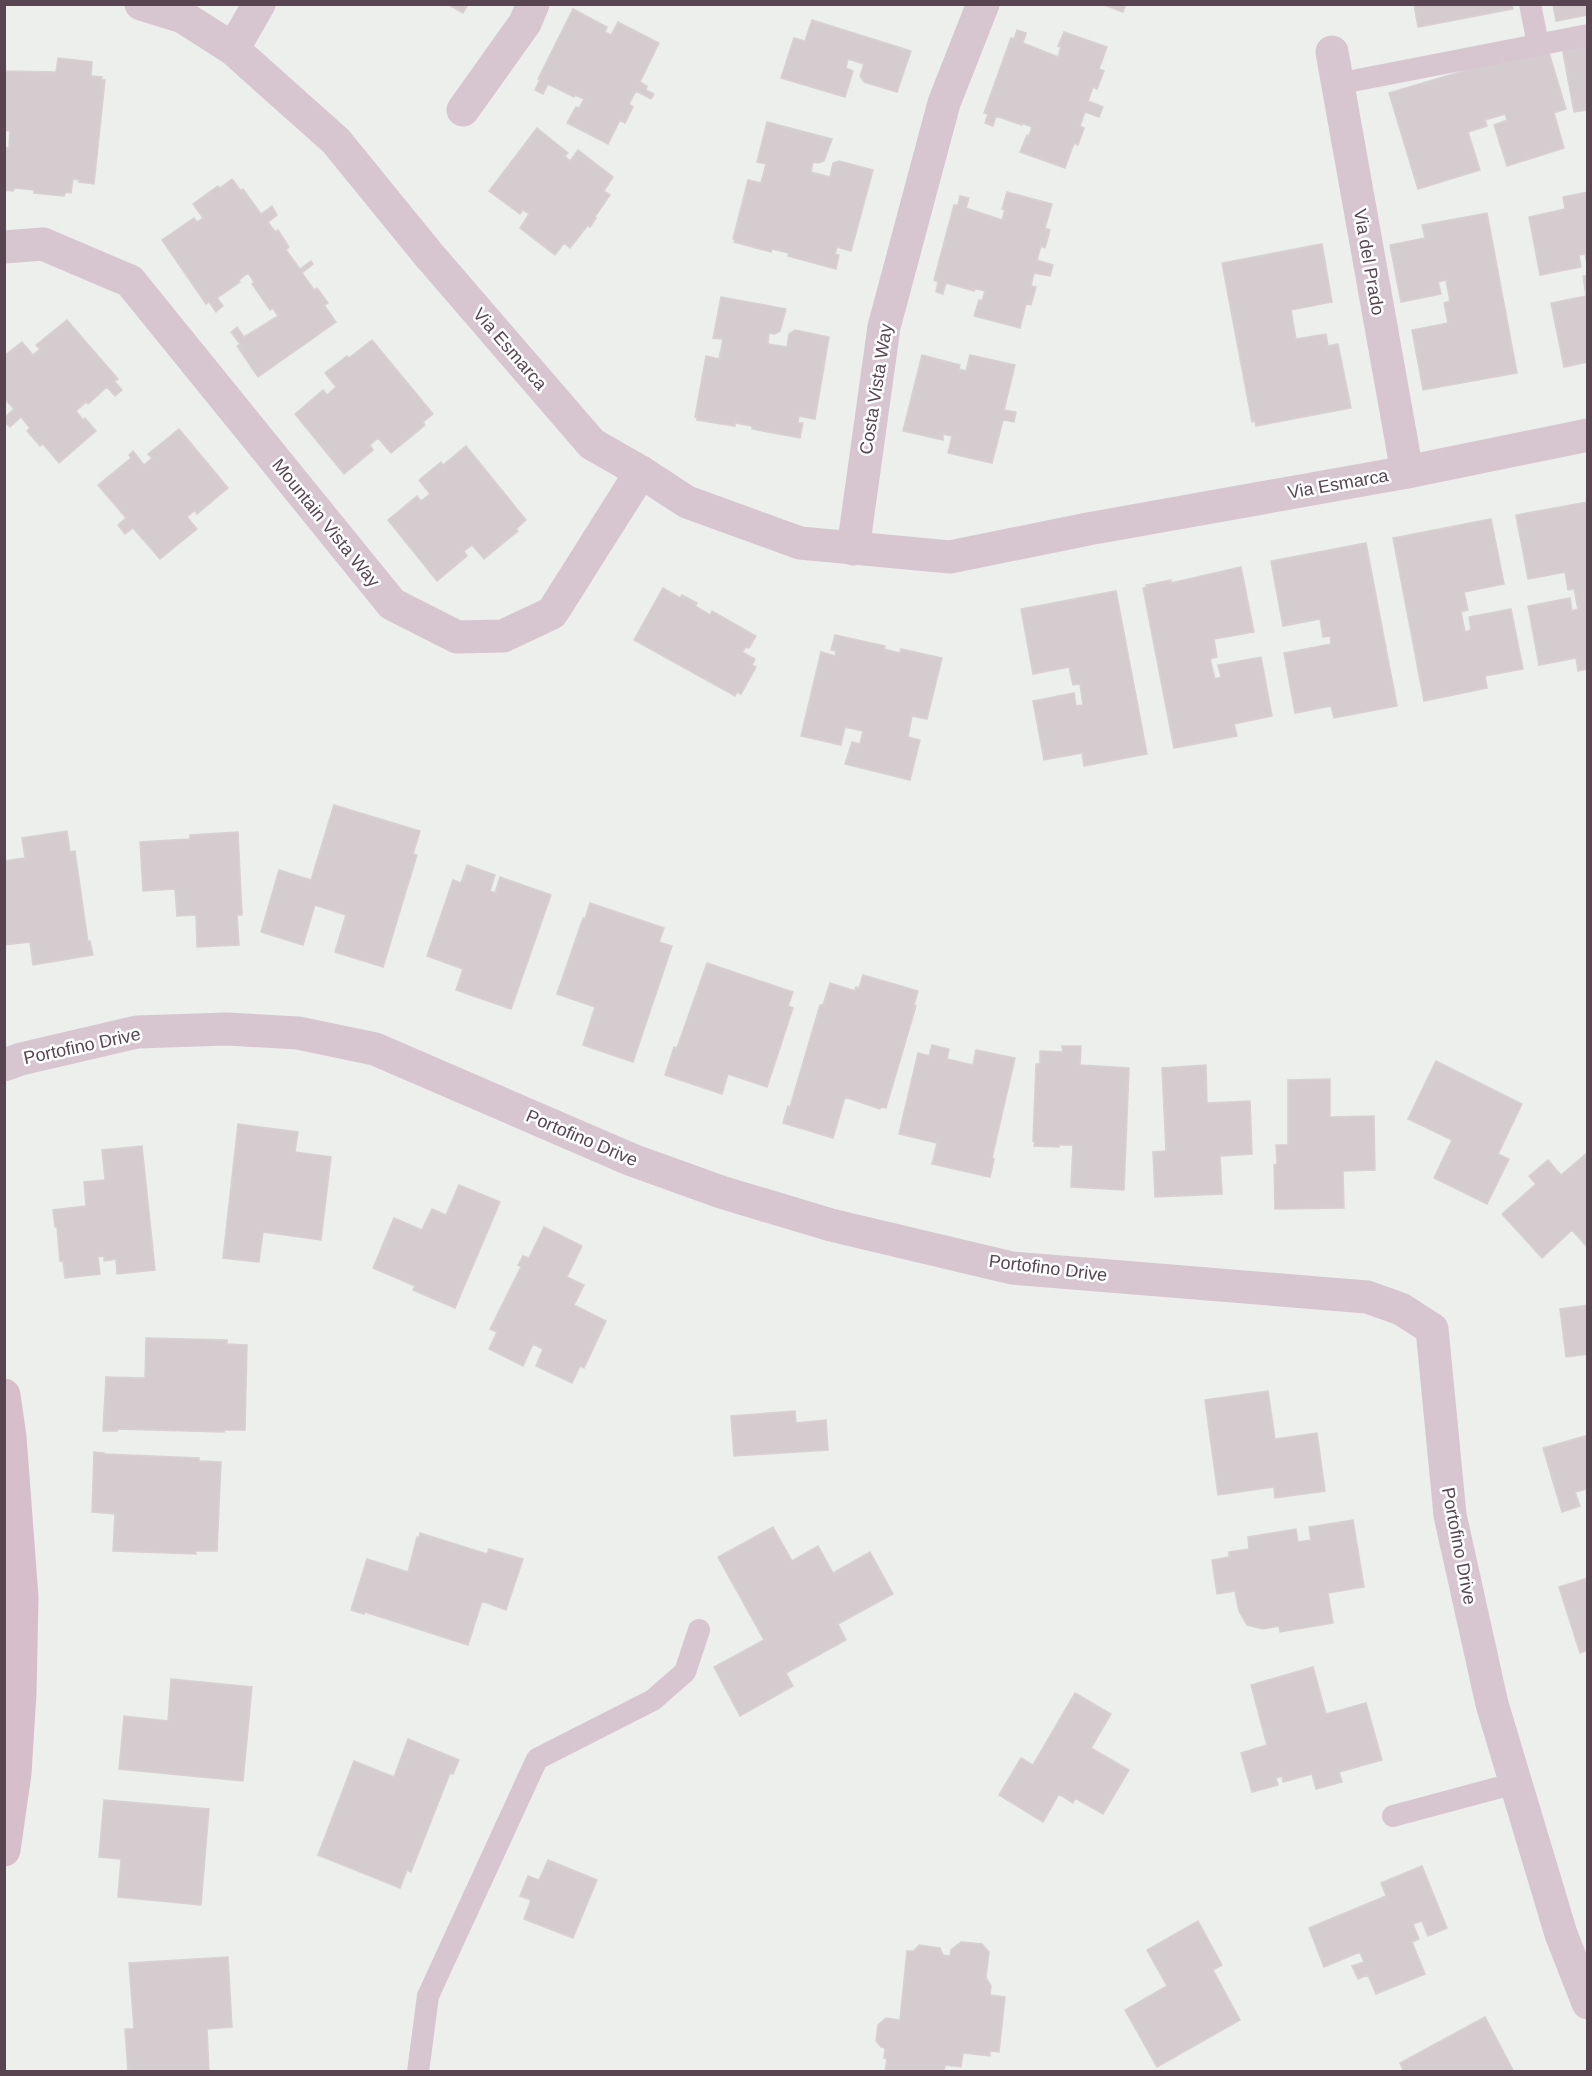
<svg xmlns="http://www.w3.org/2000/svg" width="1592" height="2076" viewBox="0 0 1592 2076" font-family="Helvetica,sans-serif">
	<rect width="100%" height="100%" fill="#ecefec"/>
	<path fill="#d4cccf" stroke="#d8d0d3" stroke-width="1.5" d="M 447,4 L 468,4 L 463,13 Z
		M 1102,4 L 1126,4 L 1123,12 Z
		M 1414,4 L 1512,4 L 1513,9 L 1418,27 Z
		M 1553,4 L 1588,4 L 1588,15 L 1556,21 Z
		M 573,9 L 607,27 L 605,32 L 611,35 L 618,22 L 659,43 L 640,82 L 647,86 L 646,90 L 654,94 L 651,99 L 636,91 L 629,104 L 633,107 L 625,123 L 620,120 L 608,144 L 567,123 L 576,107 L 579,108 L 584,99 L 575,95 L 574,97 L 548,84 L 543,94 L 535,90 L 540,79 L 538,79 Z
		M 812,20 L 911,51 L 897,92 L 864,82 L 860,76 L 864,64 L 848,59 L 846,68 L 853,71 L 845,97 L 781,78 L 794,38 L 805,41 Z
		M 1017,30 L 1026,33 L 1023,43 L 1058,57 L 1061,47 L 1058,46 L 1064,32 L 1107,47 L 1099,69 L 1104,71 L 1097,89 L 1093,87 L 1088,101 L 1103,107 L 1099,117 L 1085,112 L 1080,126 L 1084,128 L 1078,145 L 1074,143 L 1065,168 L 1020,152 L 1027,135 L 1029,136 L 1032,127 L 1022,123 L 1022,125 L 996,116 L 993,126 L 985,123 L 988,114 L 984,113 L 1011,38 L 1014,39 Z
		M 1588,42 L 1588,114 L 1587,110 L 1574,112 L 1562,47 Z
		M 1547,46 L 1566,109 L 1554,113 L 1564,148 L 1507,166 L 1494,125 L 1507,120 L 1505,114 L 1485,120 L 1487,126 L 1468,132 L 1480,170 L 1418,189 L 1389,93 Z
		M 58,58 L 92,62 L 91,76 L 102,77 L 101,80 L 105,80 L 94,184 L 79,182 L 79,180 L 73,179 L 71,193 L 66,192 L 64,196 L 34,193 L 34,190 L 15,188 L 13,191 L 4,190 L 4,147 L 9,148 L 10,131 L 4,130 L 4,71 L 56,72 Z
		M 767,122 L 832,139 L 824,161 L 818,163 L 813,162 L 811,172 L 830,177 L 833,163 L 839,161 L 873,170 L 851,251 L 837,247 L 835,254 L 839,255 L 836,269 L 788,256 L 789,253 L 772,249 L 771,252 L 734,242 L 735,240 L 733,239 L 748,180 L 761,183 L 766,164 L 757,162 Z
		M 537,128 L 568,153 L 565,156 L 570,161 L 578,150 L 613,177 L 604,191 L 610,195 L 594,218 L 596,218 L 590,227 L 588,225 L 570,248 L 564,243 L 555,255 L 520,228 L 529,214 L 523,210 L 520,214 L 489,191 Z
		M 232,179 L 241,191 L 243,189 L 261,214 L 272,206 L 277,215 L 268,222 L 275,232 L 278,230 L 289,247 L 286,250 L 300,269 L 311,261 L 313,264 L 302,273 L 314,290 L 317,288 L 328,303 L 324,305 L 336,322 L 258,377 L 237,346 L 240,344 L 231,332 L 237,327 L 244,337 L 278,316 L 273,308 L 270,310 L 252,284 L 254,282 L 248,273 L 239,280 L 240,282 L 217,298 L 223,306 L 216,312 L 209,302 L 206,304 L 162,240 L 194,218 L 197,222 L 203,218 L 193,204 L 218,186 L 220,188 Z
		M 1007,192 L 1052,204 L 1045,228 L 1050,230 L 1045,248 L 1041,246 L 1037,260 L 1053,265 L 1050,276 L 1034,273 L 1031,286 L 1036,287 L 1031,305 L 1026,304 L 1020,328 L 974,316 L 979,300 L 982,301 L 985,291 L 974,288 L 974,291 L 946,283 L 943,294 L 936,292 L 938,282 L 934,280 L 954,205 L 958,205 L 960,196 L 969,198 L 966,208 L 1002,220 L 1005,210 L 1002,209 Z
		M 1588,192 L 1588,268 L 1585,254 L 1579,255 L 1581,267 L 1540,275 L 1529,217 L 1565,209 L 1563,197 Z
		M 1487,213 L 1517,373 L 1423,390 L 1412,330 L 1448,323 L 1444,303 L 1450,301 L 1446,280 L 1438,282 L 1441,294 L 1401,302 L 1390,245 L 1425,238 L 1422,225 Z
		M 1322,244 L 1332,302 L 1291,310 L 1296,339 L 1326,334 L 1328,346 L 1338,344 L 1351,408 L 1256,426 L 1255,421 L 1252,422 L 1222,263 Z
		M 1588,275 L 1588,362 L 1564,367 L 1551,303 L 1586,296 L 1583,276 Z
		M 721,297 L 786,309 L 780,331 L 775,334 L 769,333 L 768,344 L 787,347 L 789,334 L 795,330 L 829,337 L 815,419 L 799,416 L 798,423 L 803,423 L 800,438 L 752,429 L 752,426 L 735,423 L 735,426 L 697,420 L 697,417 L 695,417 L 706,356 L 719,359 L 723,339 L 713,338 Z
		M 67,320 L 118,379 L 114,381 L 122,390 L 115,396 L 107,387 L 88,404 L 86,402 L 76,411 L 83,420 L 85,418 L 96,431 L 59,463 L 43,444 L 40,446 L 27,431 L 30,428 L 21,417 L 10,427 L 4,421 L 4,418 L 14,409 L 4,398 L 4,356 L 22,342 L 33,355 L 40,349 L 36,345 Z
		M 372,340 L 433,414 L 423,422 L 425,425 L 391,453 L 378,438 L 370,445 L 373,450 L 344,474 L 295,414 L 323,390 L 327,395 L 336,387 L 325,373 L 347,356 L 349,358 Z
		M 922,355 L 960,365 L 959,369 L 966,371 L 970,355 L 1015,365 L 1004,410 L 1016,412 L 1014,422 L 1003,420 L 992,463 L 948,453 L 952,436 L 943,434 L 943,440 L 903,431 Z
		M 179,429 L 228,488 L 197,514 L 195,510 L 187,517 L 197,529 L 160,559 L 133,528 L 125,534 L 118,525 L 126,518 L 98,485 L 131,458 L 129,455 L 133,451 L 144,465 L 152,458 L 148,454 Z
		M 466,446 L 526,520 L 516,529 L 518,531 L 484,559 L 472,545 L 464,551 L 467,556 L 437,581 L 388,520 L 417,496 L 421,501 L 430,494 L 419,480 L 441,462 L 443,465 Z
		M 1588,502 L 1588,669 L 1578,671 L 1576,658 L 1539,665 L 1528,606 L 1570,598 L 1572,611 L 1578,609 L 1574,589 L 1568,590 L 1565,572 L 1528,579 L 1516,515 Z
		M 1491,519 L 1504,584 L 1464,592 L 1468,610 L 1461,612 L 1465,632 L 1471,630 L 1469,617 L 1511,609 L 1523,669 L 1485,676 L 1487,688 L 1424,701 L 1393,538 Z
		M 1366,543 L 1397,706 L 1334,718 L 1331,706 L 1295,713 L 1284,653 L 1331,644 L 1330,636 L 1323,637 L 1320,619 L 1283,626 L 1271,561 Z
		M 1241,567 L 1254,632 L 1214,639 L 1217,657 L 1210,659 L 1215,679 L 1221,677 L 1218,665 L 1261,657 L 1272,716 L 1234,724 L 1237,736 L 1174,748 L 1143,588 L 1147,587 L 1146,585 L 1171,580 L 1171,583 Z
		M 663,588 L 680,598 L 682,595 L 697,603 L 695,606 L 710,615 L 712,611 L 756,636 L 749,648 L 746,647 L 742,652 L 755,659 L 752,665 L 756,667 L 741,694 L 737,692 L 735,696 L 634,640 Z
		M 1116,591 L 1147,754 L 1084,766 L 1082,753 L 1044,760 L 1033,701 L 1074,693 L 1076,706 L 1083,705 L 1080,684 L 1073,685 L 1069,667 L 1033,674 L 1021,609 Z
		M 835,635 L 885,646 L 884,649 L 900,653 L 901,649 L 942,658 L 927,719 L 912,716 L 908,737 L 920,740 L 910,780 L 845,764 L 852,742 L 860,744 L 863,731 L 845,727 L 841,745 L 801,736 L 821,652 L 835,656 L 836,651 L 831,650 Z
		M 334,805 L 420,831 L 413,854 L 417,855 L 383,967 L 335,952 L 346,915 L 315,905 L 303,945 L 261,932 L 279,870 L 311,880 Z
		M 67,831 L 70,852 L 75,851 L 88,942 L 90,941 L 93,955 L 33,965 L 30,942 L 4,945 L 4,861 L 25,858 L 22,838 Z
		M 238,832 L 242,915 L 237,915 L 239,945 L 197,947 L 196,915 L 177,916 L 175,889 L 143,891 L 140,842 L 190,839 L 190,835 Z
		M 467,865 L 495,875 L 490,891 L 495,893 L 500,877 L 551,895 L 511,1009 L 456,990 L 463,969 L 427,956 L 453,880 L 461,883 Z
		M 590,903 L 664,928 L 659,942 L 672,946 L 633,1062 L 583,1045 L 595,1007 L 557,994 L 583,918 L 585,919 Z
		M 707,963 L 793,992 L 788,1006 L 793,1008 L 767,1087 L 728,1074 L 722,1094 L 665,1075 L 674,1047 L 677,1048 Z
		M 863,975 L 918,991 L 914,1005 L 916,1006 L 886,1108 L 881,1107 L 880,1109 L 845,1097 L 833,1138 L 783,1123 L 788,1106 L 790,1107 L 820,1005 L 823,1005 L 830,983 L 855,991 L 856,987 L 859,988 Z
		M 932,1045 L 949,1049 L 947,1059 L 973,1065 L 976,1050 L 1015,1058 L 992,1158 L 994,1159 L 990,1177 L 932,1164 L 937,1143 L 899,1134 L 918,1053 L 929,1056 Z
		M 1062,1046 L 1081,1046 L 1080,1065 L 1129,1068 L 1124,1190 L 1071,1187 L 1073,1145 L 1059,1145 L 1059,1147 L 1034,1146 L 1035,1142 L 1033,1141 L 1036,1064 L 1040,1064 L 1040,1051 L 1063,1052 Z
		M 1436,1061 L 1522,1104 L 1498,1154 L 1509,1159 L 1487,1204 L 1434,1178 L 1452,1140 L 1408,1119 Z
		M 1206,1065 L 1207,1103 L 1250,1101 L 1252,1154 L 1220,1156 L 1222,1194 L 1155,1197 L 1153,1152 L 1166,1151 L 1162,1068 Z
		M 1330,1079 L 1330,1117 L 1374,1116 L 1375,1170 L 1343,1171 L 1344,1208 L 1275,1209 L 1274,1165 L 1277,1164 L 1276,1145 L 1288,1145 L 1288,1080 Z
		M 238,1124 L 298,1132 L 295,1152 L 331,1157 L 321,1240 L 263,1232 L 259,1262 L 223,1258 Z
		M 142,1146 L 155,1270 L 117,1274 L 116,1259 L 104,1261 L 104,1256 L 98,1257 L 100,1274 L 65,1278 L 63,1261 L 60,1261 L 57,1227 L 55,1227 L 53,1210 L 86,1206 L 84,1182 L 105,1180 L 102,1150 Z
		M 1588,1152 L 1588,1248 L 1572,1230 L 1542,1258 L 1502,1214 L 1536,1184 L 1529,1176 L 1548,1160 L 1561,1175 Z
		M 459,1185 L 500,1202 L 455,1308 L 413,1290 L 415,1286 L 373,1268 L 394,1218 L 422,1230 L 432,1209 L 446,1215 Z
		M 544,1227 L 582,1246 L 567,1277 L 584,1285 L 574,1305 L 606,1321 L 584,1368 L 580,1366 L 572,1383 L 536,1366 L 543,1349 L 533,1344 L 523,1366 L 489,1349 L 497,1332 L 490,1329 L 521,1267 L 518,1265 L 523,1256 L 529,1258 Z
		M 1588,1305 L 1588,1354 L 1566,1357 L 1560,1309 Z
		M 146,1338 L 227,1340 L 227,1344 L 247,1345 L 245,1430 L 224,1430 L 224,1432 L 117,1429 L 117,1431 L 103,1431 L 106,1377 L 145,1378 Z
		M 1268,1391 L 1275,1439 L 1317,1433 L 1325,1491 L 1275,1498 L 1274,1487 L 1218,1495 L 1205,1400 Z
		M 795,1411 L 796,1423 L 826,1420 L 828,1450 L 734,1456 L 731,1416 Z
		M 1585,1436 L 1588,1444 L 1588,1489 L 1575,1492 L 1580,1506 L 1562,1512 L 1543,1448 Z
		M 94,1452 L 104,1453 L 104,1454 L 199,1458 L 199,1461 L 221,1462 L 217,1551 L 195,1551 L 196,1554 L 113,1551 L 115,1514 L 92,1512 Z
		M 1353,1520 L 1364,1587 L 1328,1593 L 1333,1623 L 1280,1632 L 1279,1626 L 1263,1629 L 1247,1625 L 1239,1611 L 1235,1591 L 1217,1594 L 1212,1560 L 1229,1557 L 1229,1552 L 1249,1549 L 1248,1537 L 1296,1529 L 1298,1542 L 1311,1540 L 1309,1527 Z
		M 773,1527 L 792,1561 L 818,1546 L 833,1573 L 870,1552 L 893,1594 L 838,1624 L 846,1640 L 786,1673 L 793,1686 L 740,1716 L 714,1667 L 764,1640 L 718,1557 Z
		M 420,1533 L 487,1554 L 489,1549 L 523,1559 L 506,1610 L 482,1601 L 468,1645 L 365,1612 L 364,1614 L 351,1610 L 367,1559 L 408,1572 L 417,1537 L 419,1538 Z
		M 1588,1578 L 1588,1650 L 1580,1653 L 1559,1587 Z
		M 1313,1667 L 1326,1714 L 1366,1703 L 1382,1760 L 1339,1772 L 1342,1782 L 1316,1789 L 1312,1774 L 1283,1782 L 1282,1776 L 1276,1778 L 1278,1785 L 1252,1792 L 1241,1753 L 1267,1745 L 1251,1685 Z
		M 171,1679 L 252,1687 L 243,1781 L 119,1769 L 124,1716 L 168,1721 Z
		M 1075,1693 L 1111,1714 L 1091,1748 L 1129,1770 L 1103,1814 L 1075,1798 L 1073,1803 L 1059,1794 L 1043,1822 L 999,1795 L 1021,1758 L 1033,1765 Z
		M 408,1739 L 459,1760 L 453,1774 L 450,1773 L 411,1872 L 407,1870 L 400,1888 L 318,1855 L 354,1761 L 394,1777 Z
		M 104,1800 L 209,1809 L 201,1905 L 118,1897 L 121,1859 L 99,1857 Z
		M 548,1860 L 597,1880 L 573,1938 L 524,1919 L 531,1900 L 520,1896 L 528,1876 L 539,1880 Z
		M 1422,1866 L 1447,1928 L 1428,1936 L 1422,1921 L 1413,1924 L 1419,1939 L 1412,1942 L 1425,1974 L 1376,1994 L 1368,1975 L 1358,1979 L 1352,1966 L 1364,1962 L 1360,1952 L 1324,1967 L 1309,1928 L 1386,1896 L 1381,1883 Z
		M 1198,1921 L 1222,1965 L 1213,1970 L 1240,2020 L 1157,2067 L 1125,2010 L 1167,1986 L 1147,1950 Z
		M 961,1942 L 982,1944 L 989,1952 L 986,1978 L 991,1986 L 990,1995 L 1005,1997 L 999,2052 L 990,2051 L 990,2056 L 963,2053 L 961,2067 L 945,2065 L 944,2072 L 885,2072 L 887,2059 L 884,2058 L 885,2048 L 881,2047 L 876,2041 L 878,2025 L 886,2018 L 900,2020 L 907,1951 L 914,1951 L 919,1945 L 940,1948 L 943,1955 L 950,1956 L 951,1950 Z
		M 228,1957 L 232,2027 L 207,2029 L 209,2072 L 128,2072 L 125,2029 L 134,2029 L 129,1963 Z
		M 1485,2017 L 1514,2072 L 1404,2072 L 1400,2063 Z"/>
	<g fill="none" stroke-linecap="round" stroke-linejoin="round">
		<path stroke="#d7c5d0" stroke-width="22" d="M 1530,4 L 1538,44
			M 1337,84 L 1588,35
			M 1393,1816 L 1516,1783
			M 418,2072 L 428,1996 L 537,1759 L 653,1700 L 685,1672 L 699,1630"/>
		<path stroke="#d7c5d0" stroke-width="33" d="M 233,49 L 259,4
			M 1332,52 L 1407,472
			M 463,110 L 525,23 L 533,4
			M 4,247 L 43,244 L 130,281 L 392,604 L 457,637 L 503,636 L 552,613 L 641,472
			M 853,549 L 884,327 L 944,103 L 983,4
			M 4,1065 L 21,1059 L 137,1032 L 227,1029 L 298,1033 L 375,1049 L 632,1160 L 721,1192 L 831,1225 L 1012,1268 L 1367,1297 L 1401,1309 L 1432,1329 L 1450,1515 L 1492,1704 L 1561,1934 L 1588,2003"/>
		<path stroke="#d7c5d0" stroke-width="33" d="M 141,4 L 183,17 L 233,49 L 336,141 L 428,254 L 592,444 L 641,472 L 687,502 L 800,543 L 950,557 L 1088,529 L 1407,472 L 1588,435"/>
		<path stroke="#d6bfcb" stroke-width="33" d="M 4,1395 L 10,1437 L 22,1597 L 20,1694 L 15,1773 L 4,1850"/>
	</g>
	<g text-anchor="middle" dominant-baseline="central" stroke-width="5" stroke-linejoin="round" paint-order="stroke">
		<g font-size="18" fill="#594551" stroke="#fff">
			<text transform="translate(1369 262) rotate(80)">Via del Prado</text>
			<text transform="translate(510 349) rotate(49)">Via Esmarca</text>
			<text transform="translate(876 389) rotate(-81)">Costa Vista Way</text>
			<text transform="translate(1338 484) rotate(-10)">Via Esmarca</text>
			<text transform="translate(326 523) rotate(51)">Mountain Vista Way</text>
			<text transform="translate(82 1046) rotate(-12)">Portofino Drive</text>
			<text transform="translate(582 1138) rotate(23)">Portofino Drive</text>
			<text transform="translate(1048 1268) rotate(7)">Portofino Drive</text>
			<text transform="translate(1459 1546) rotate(79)">Portofino Drive</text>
		</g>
	</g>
	<rect width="1592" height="2076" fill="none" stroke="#594551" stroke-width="12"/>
</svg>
